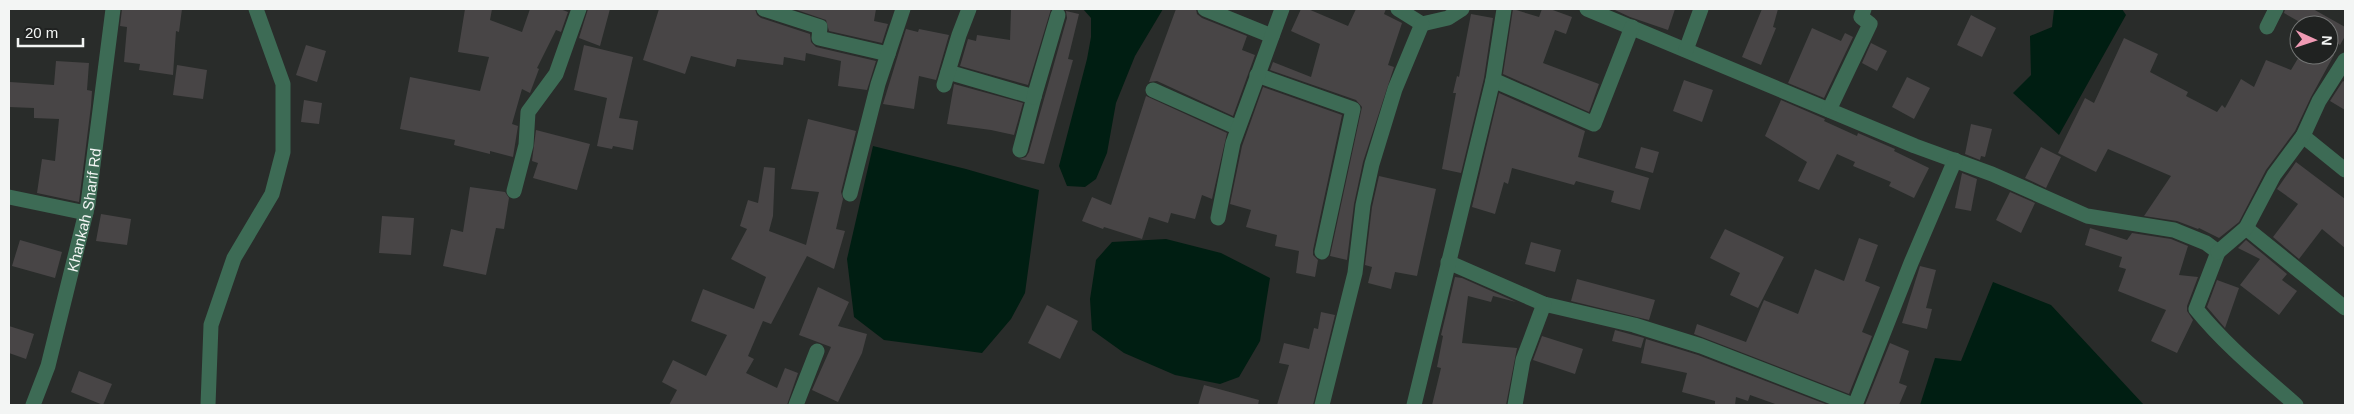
<svg xmlns="http://www.w3.org/2000/svg" width="2354" height="414" viewBox="0 0 2354 414" font-family="Helvetica,sans-serif">
	<rect width="100%" height="100%" fill="#292c2a"/>
	<path fill="#001e12" d="M 1083,9 L 1163,9 L 1135,56 L 1116,103 L 1107,153 L 1096,179 L 1085,187 L 1067,186 L 1059,166 L 1087,59 L 1091,37 L 1091,18 Z
		M 2054,9 L 2122,9 L 2126,15 L 2059,135 L 2013,93 L 2031,75 L 2030,36 L 2052,27 Z
		M 873,146 L 966,169 L 1039,190 L 1025,293 L 1011,319 L 982,353 L 884,340 L 854,317 L 847,259 Z
		M 1166,239 L 1221,253 L 1270,278 L 1260,341 L 1239,377 L 1220,384 L 1175,375 L 1124,353 L 1092,330 L 1090,299 L 1096,260 L 1112,242 Z
		M 1993,282 L 2051,305 L 2144,405 L 1920,405 L 1935,358 L 1961,361 Z"/>
	<path fill="#484546" d="M 122,9 L 182,9 L 179,32 L 176,31 L 173,75 L 139,70 L 140,64 L 124,62 L 127,27 L 120,26 Z
		M 465,9 L 492,9 L 490,20 L 522,32 L 530,9 L 560,9 L 568,12 L 561,32 L 556,30 L 537,68 L 539,69 L 530,93 L 522,89 L 512,124 L 518,126 L 513,157 L 490,151 L 490,154 L 454,145 L 455,140 L 400,129 L 410,77 L 480,91 L 489,57 L 458,52 Z
		M 588,9 L 610,9 L 600,46 L 579,38 Z
		M 659,9 L 755,9 L 757,15 L 761,18 L 810,34 L 811,42 L 816,47 L 876,61 L 867,90 L 838,86 L 841,61 L 806,53 L 805,61 L 784,57 L 783,65 L 737,59 L 735,67 L 691,56 L 685,74 L 643,60 Z
		M 794,9 L 876,9 L 874,21 L 888,24 L 882,43 L 829,31 L 826,20 Z
		M 1011,9 L 1051,9 L 1028,85 L 960,66 L 968,39 L 976,41 L 977,35 L 1010,40 Z
		M 1176,9 L 1196,9 L 1197,14 L 1202,18 L 1247,36 L 1242,50 L 1255,55 L 1233,116 L 1157,81 L 1149,82 Z
		M 1301,9 L 1308,9 L 1348,26 L 1356,9 L 1386,9 L 1384,14 L 1402,23 L 1388,65 L 1394,67 L 1363,162 L 1354,204 L 1347,260 L 1330,256 L 1362,107 L 1356,100 L 1270,70 L 1273,62 L 1311,77 L 1320,44 L 1291,31 Z
		M 1513,9 L 1539,17 L 1542,9 L 1550,9 L 1572,17 L 1566,34 L 1555,30 L 1543,63 L 1599,84 L 1589,112 L 1503,74 Z
		M 1615,9 L 1675,9 L 1668,30 L 1630,17 L 1615,10 Z
		M 1762,9 L 1778,9 L 1773,27 L 1776,28 L 1761,65 L 1742,57 Z
		M 2285,9 L 2313,9 L 2345,27 L 2345,36 L 2340,45 L 2329,39 L 2329,25 L 2305,25 L 2284,13 Z
		M 1066,11 L 1079,14 L 1068,59 L 1073,60 L 1044,164 L 1019,159 L 1026,157 L 1029,152 L 1067,18 Z
		M 1471,14 L 1493,18 L 1484,78 L 1461,173 L 1442,169 L 1456,93 L 1453,93 L 1457,76 L 1459,77 Z
		M 1971,15 L 1996,28 L 1982,57 L 1957,45 Z
		M 1812,28 L 1841,41 L 1845,33 L 1853,37 L 1824,98 L 1788,83 Z
		M 906,29 L 918,32 L 919,29 L 949,35 L 936,80 L 919,76 L 914,109 L 883,104 Z
		M 2124,38 L 2158,54 L 2150,72 L 2188,92 L 2186,96 L 2217,112 L 2222,105 L 2225,108 L 2241,79 L 2254,87 L 2266,60 L 2291,70 L 2300,55 L 2334,55 L 2311,97 L 2295,131 L 2266,170 L 2239,222 L 2219,238 L 2199,228 L 2198,229 L 2177,221 L 2144,216 L 2171,176 L 2108,149 L 2096,172 L 2058,153 L 2085,98 L 2094,103 Z
		M 1871,43 L 1887,51 L 1877,71 L 1862,63 Z
		M 306,45 L 326,51 L 317,82 L 296,75 Z
		M 584,45 L 633,57 L 619,118 L 638,121 L 633,150 L 613,146 L 612,149 L 597,146 L 607,98 L 574,90 Z
		M 56,61 L 89,63 L 87,90 L 92,91 L 91,106 L 79,202 L 37,193 L 42,159 L 55,161 L 59,119 L 34,118 L 34,108 L 9,107 L 10,82 L 54,85 Z
		M 177,65 L 207,70 L 203,99 L 173,95 Z
		M 1907,77 L 1930,88 L 1914,119 L 1892,107 Z
		M 1684,80 L 1713,90 L 1702,122 L 1673,111 Z
		M 2343,81 L 2345,82 L 2345,110 L 2330,101 Z
		M 954,84 L 1023,103 L 1014,135 L 991,130 L 947,124 Z
		M 1263,87 L 1342,115 L 1313,250 L 1313,255 L 1318,260 L 1315,277 L 1296,273 L 1299,251 L 1275,246 L 1277,235 L 1246,227 L 1251,210 L 1230,204 L 1242,146 Z
		M 1499,93 L 1585,131 L 1578,157 L 1649,178 L 1640,210 L 1611,202 L 1614,191 L 1576,181 L 1574,185 L 1512,168 L 1508,184 L 1504,182 L 1495,214 L 1472,207 Z
		M 1146,96 L 1227,133 L 1212,199 L 1202,195 L 1195,219 L 1171,213 L 1168,223 L 1149,217 L 1142,239 L 1104,227 L 1103,229 L 1082,221 L 1092,197 L 1111,205 Z
		M 304,100 L 322,103 L 319,124 L 301,122 Z
		M 1781,100 L 1825,119 L 1824,121 L 1857,136 L 1858,133 L 1895,149 L 1894,151 L 1929,168 L 1914,198 L 1889,186 L 1891,182 L 1853,166 L 1855,162 L 1837,154 L 1819,190 L 1798,181 L 1807,162 L 1765,136 Z
		M 808,119 L 856,131 L 841,192 L 843,199 L 836,229 L 845,231 L 834,269 L 807,256 L 771,324 L 763,321 L 748,356 L 754,359 L 746,373 L 777,388 L 785,368 L 798,373 L 787,405 L 669,405 L 677,390 L 662,382 L 673,360 L 706,376 L 727,335 L 691,321 L 703,289 L 754,309 L 766,277 L 731,259 L 747,229 L 740,226 L 748,200 L 758,203 L 764,167 L 775,168 L 773,216 L 769,231 L 806,245 L 819,192 L 791,189 Z
		M 1971,124 L 1992,129 L 1985,157 L 1981,156 L 1980,160 L 1965,154 Z
		M 536,130 L 590,144 L 577,190 L 533,178 L 538,163 L 532,161 Z
		M 1641,147 L 1659,152 L 1653,173 L 1635,168 Z
		M 2041,147 L 2061,157 L 2046,188 L 2025,178 Z
		M 2296,162 L 2345,199 L 2345,248 L 2322,229 L 2299,259 L 2273,237 L 2298,204 L 2277,189 Z
		M 1962,173 L 1977,179 L 1971,211 L 1955,208 Z
		M 1379,176 L 1436,189 L 1417,276 L 1395,272 L 1391,289 L 1368,283 L 1372,267 L 1365,265 L 1372,207 Z
		M 470,187 L 505,192 L 509,198 L 504,229 L 496,228 L 486,275 L 443,266 L 451,229 L 463,232 Z
		M 2010,192 L 2035,203 L 2021,233 L 1996,220 Z
		M 101,214 L 131,219 L 127,245 L 96,241 Z
		M 382,216 L 414,218 L 411,255 L 379,253 Z
		M 2090,228 L 2127,240 L 2132,233 L 2171,239 L 2188,246 L 2179,275 L 2198,277 L 2187,306 L 2187,311 L 2193,320 L 2177,353 L 2151,341 L 2166,310 L 2118,291 L 2126,269 L 2119,267 L 2122,257 L 2085,245 Z
		M 1725,229 L 1784,257 L 1758,308 L 1730,295 L 1740,273 L 1710,258 Z
		M 1859,238 L 1878,245 L 1865,281 L 1880,287 L 1862,332 L 1872,336 L 1849,394 L 1694,334 L 1697,324 L 1746,342 L 1764,300 L 1798,314 L 1815,269 L 1844,281 Z
		M 20,240 L 62,252 L 55,278 L 12,266 Z
		M 2246,240 L 2287,274 L 2282,280 L 2297,291 L 2279,315 L 2240,285 L 2260,259 L 2238,248 Z
		M 1531,242 L 1561,250 L 1555,272 L 1525,264 Z
		M 1920,266 L 1936,270 L 1926,308 L 1932,309 L 1927,329 L 1902,323 Z
		M 1455,277 L 1462,278 L 1516,302 L 1493,296 L 1491,302 L 1468,296 L 1462,343 L 1517,348 L 1506,405 L 1432,405 L 1441,368 L 1437,367 L 1443,336 L 1441,335 Z
		M 1577,279 L 1655,300 L 1649,320 L 1571,301 Z
		M 2217,280 L 2239,288 L 2225,328 L 2207,307 Z
		M 818,287 L 849,302 L 838,326 L 867,334 L 862,353 L 838,402 L 812,390 L 831,347 L 799,335 Z
		M 1047,305 L 1078,321 L 1060,359 L 1028,343 Z
		M 1321,312 L 1335,315 L 1313,405 L 1277,405 L 1289,365 L 1279,363 L 1284,343 L 1309,349 L 1314,328 L 1318,329 Z
		M 9,326 L 34,334 L 26,359 L 9,353 Z
		M 1615,330 L 1644,338 L 1641,348 L 1612,341 Z
		M 1542,336 L 1583,349 L 1575,374 L 1533,360 Z
		M 1646,339 L 1698,355 L 1828,405 L 1778,405 L 1750,395 L 1748,401 L 1736,397 L 1735,405 L 1715,405 L 1715,401 L 1682,392 L 1687,373 L 1641,363 Z
		M 1890,343 L 1909,351 L 1899,383 L 1907,386 L 1899,405 L 1865,405 Z
		M 79,371 L 112,384 L 103,405 L 71,392 Z
		M 1204,385 L 1259,400 L 1258,405 L 1198,405 Z"/>
	<g fill="none" stroke-linecap="round" stroke-linejoin="round">
		<g stroke="#3d6b55" stroke-width="15">
			<path d="M 764,9 L 820,27 L 819,38 L 888,54"/>
			<path d="M 1205,9 L 1272,36"/>
			<path d="M 1398,9 L 1422,24 L 1448,18 L 1462,9"/>
			<path d="M 1587,9 L 1915,146 L 1992,174 L 2087,216 L 2174,230 L 2206,243 L 2218,252 L 2196,309 C 2226,346 2261,374 2296,405"/>
			<path d="M 2267,27 L 2276,9"/>
			<path d="M 1686,50 L 1701,9"/>
			<path d="M 948,72 L 1034,97 L 1020,150"/>
			<path d="M 1257,75 L 1353,109 L 1322,252"/>
			<path d="M 1493,80 L 1594,124 L 1632,27"/>
			<path d="M 944,85 L 959,35 L 969,9"/>
			<path d="M 1153,90 L 1238,128"/>
			<path d="M 1034,97 L 1058,15"/>
			<path d="M 1829,110 L 1870,24 L 1861,17 L 1864,9"/>
			<path d="M 2303,136 L 2345,170"/>
			<path d="M 514,191 L 526,145 L 528,112 L 556,74 L 579,9"/>
			<path d="M 850,194 L 878,84 L 903,9"/>
			<path d="M 9,197 L 86,213"/>
			<path d="M 1218,218 L 1233,143 L 1282,9"/>
			<path d="M 2246,228 L 2345,308"/>
			<path d="M 2218,252 L 2246,228 L 2274,175 L 2303,136 L 2319,101 L 2345,60"/>
			<path d="M 1448,262 L 1544,304 L 1634,325 L 1701,346 L 1853,405"/>
			<path id="s1" d="M 33,405 L 48,366 L 88,204 L 113,9"/>
			<path d="M 208,405 L 211,325 L 234,258 L 272,194 L 283,152 L 283,84 L 256,9"/>
			<path d="M 796,405 L 817,351"/>
			<path d="M 1322,405 L 1355,273 L 1363,205 L 1372,164 L 1395,89 L 1422,24"/>
			<path d="M 1414,405 L 1493,80 L 1504,9"/>
			<path d="M 1515,405 L 1523,360 L 1544,304"/>
			<path d="M 1855,405 L 1911,263 L 1955,160"/>
		</g>
	</g>
	<g text-anchor="middle" dominant-baseline="central" stroke-width="4" stroke-linejoin="round" paint-order="stroke">
		<g font-size="15" fill="#f3f5f4" stroke="#202221">
			<text stroke="none"><textPath href="#s1" startOffset="202">Khankah Sharif Rd</textPath></text>
		</g>
	</g>
	<rect width="2354" height="414" fill="none" stroke="#f3f5f4" stroke-width="20"/>
	<g transform="translate(2314 40) rotate(93)"><circle r="24" fill="#202221" stroke="#747675"/>
	<path d="M0-4L9 19L0 12L-9 19Z" fill="#f09ab4"/>
	<text y="-8" font-size="14" font-weight="bold" text-anchor="middle" fill="#f3f5f4">N</text>
	</g>
	<path d="M18 38v8h65v-8" fill="none" stroke="#f3f5f4" stroke-width="2.5"/>
	<text x="25" y="38" font-size="15" fill="#f3f5f4" stroke="#202221" stroke-width="4" paint-order="stroke">20 m</text>
</svg>
